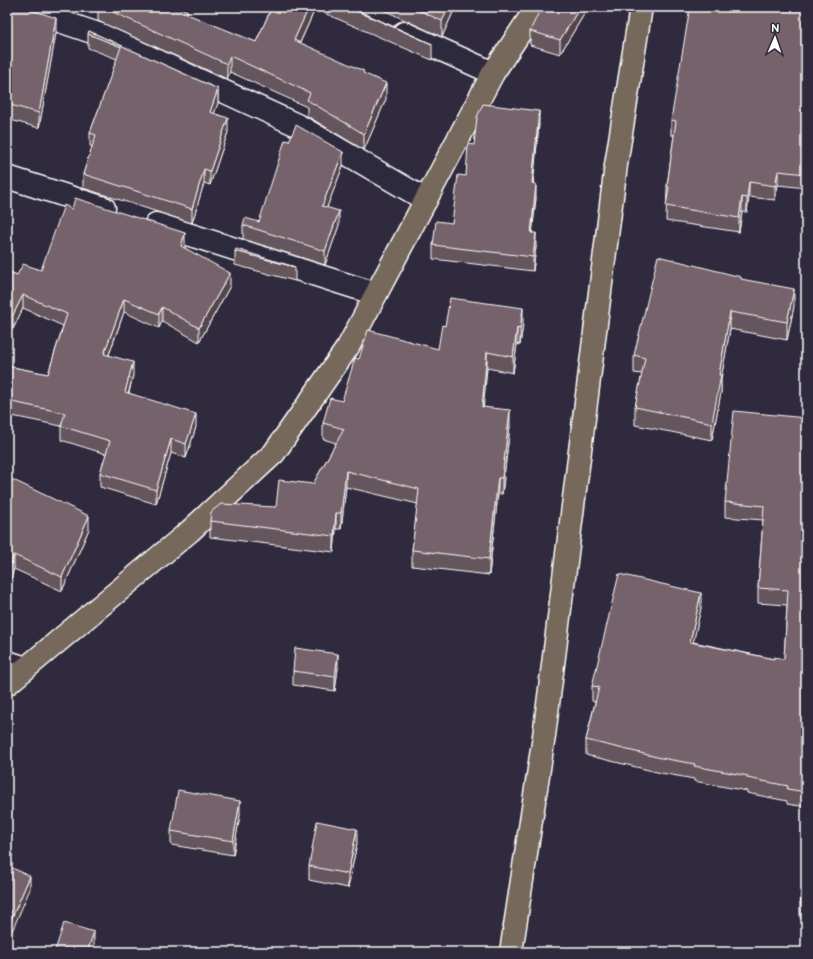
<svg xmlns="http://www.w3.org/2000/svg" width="813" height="959" viewBox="0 0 813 959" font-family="'Balsamiq Sans',sans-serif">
	<rect width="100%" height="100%" fill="#2f2a3d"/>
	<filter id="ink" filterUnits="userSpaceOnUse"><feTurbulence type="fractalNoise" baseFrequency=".025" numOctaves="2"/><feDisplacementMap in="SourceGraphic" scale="8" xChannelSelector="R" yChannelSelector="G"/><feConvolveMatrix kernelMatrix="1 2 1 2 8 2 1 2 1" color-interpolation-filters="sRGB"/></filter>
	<g filter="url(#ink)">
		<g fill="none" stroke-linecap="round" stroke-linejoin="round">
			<defs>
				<path id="minor" d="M 18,7 L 101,35 L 299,126 L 426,200
					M 404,33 L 493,73
					M 7,177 L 104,208
					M 156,224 L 376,294
					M 7,662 L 26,668"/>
				<path id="major" d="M 7,684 L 190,531 L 274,453 L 348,347 L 493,73 L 537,7
					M 511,952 L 544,736 L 616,165 L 641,7"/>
			</defs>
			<use href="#minor" stroke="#fff" stroke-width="25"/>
			<use href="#major" stroke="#fff" stroke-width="25"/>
			<use href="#minor" stroke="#2f2a3d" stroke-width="22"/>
			<use href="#major" stroke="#76695c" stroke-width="22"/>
		</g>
		<path fill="#65545c" stroke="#fff" d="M 7,7 L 56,33 L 39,128 L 7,119 Z
			M 98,7 L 178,7 L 188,15 L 256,42 L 272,7 L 350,7 L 432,44 L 432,60 L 315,9 L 300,43 L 364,74 L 386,99 L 364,150 L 307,116 L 307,107 L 230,72 L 227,79 L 98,21 Z
			M 377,7 L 459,7 L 457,12 L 454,10 L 442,37 Z
			M 806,7 L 806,188 L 778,185 L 775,200 L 749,197 L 747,212 L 742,212 L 739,232 L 666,221 L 667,186 L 674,135 L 671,135 L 671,120 Z
			M 583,16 L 560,54 L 530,45 L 530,31 Z
			M 89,31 L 218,89 L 218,103 L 214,113 L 228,132 L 210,185 L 204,183 L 192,223 L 83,188 L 83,174 L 92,147 L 90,146 L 90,133 L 117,59 L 88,48 L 88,34 Z
			M 539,124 L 533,183 L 536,198 L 532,233 L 536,247 L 533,271 L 433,259 L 433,245 L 452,223 L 466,176 L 474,145 Z
			M 343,166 L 327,207 L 339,225 L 325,265 L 243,239 L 243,225 L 259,222 Z
			M 72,209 L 185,247 L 185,248 L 230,286 L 199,342 L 162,321 L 159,328 L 124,312 L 109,355 L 133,375 L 129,393 L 196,427 L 186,458 L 171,453 L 156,504 L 100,487 L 100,473 L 106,454 L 61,440 L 61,426 L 7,415 L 7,366 L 48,374 L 63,326 L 23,308 L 13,329 L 7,326 L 7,271 L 17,275 L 41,270 Z
			M 235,251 L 295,267 L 295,281 L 235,265 Z
			M 741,279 L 794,306 L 787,340 L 730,329 L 721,379 L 721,392 L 712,440 L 635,425 L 635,407 L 642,374 L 634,373 L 634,355 Z
			M 523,324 L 520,345 L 517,344 L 513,373 L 487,368 L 483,407 L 510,426 L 502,494 L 498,494 L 489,575 L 412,566 L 412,550 L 418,504 L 346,487 L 341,529 L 336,529 L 334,552 L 210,537 L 210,521 L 276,507 L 313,484 L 336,443 L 323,439 L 323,423 L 342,401 L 438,349 L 445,326 Z
			M 806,418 L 806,807 L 787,804 L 787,801 L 747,793 L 747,791 L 694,781 L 694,779 L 661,773 L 586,755 L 586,740 L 595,702 L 592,701 L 592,686 L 701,608 L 693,642 L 774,659 L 784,659 L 787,605 L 758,603 L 758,588 L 763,520 L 725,517 L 725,502 Z
			M 7,477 L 89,529 L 62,591 L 14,569 L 7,590 Z
			M 338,668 L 335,691 L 293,685 L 293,671 Z
			M 240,815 L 233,855 L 171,845 L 171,831 Z
			M 357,843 L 348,888 L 309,880 L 309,866 Z
			M 806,871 L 806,919 L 800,918 L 800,904 Z"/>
		<path fill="#53454b" stroke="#fff" d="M 309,7 L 315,7 L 315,9 L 294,56 L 294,40 Z
			M 449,7 L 454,7 L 454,10 L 442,37 L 442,21 Z
			M 457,7 L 459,7 L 457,12 Z
			M 580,7 L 587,7 L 583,16 L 560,54 L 560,40 Z
			M 56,18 L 56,33 L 39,128 L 39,113 Z
			M 230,56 L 230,72 L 227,79 L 227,64 Z
			M 386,83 L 386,99 L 364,150 L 364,134 Z
			M 218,89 L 218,103 L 210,125 L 210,112 Z
			M 539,111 L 539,124 L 532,197 L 532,183 Z
			M 228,118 L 228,132 L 210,185 L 210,171 Z
			M 343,152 L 343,166 L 322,220 L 322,206 Z
			M 204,169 L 204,183 L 192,223 L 192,209 Z
			M 778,171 L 778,185 L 775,200 L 775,186 Z
			M 749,182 L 749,197 L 747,212 L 747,198 Z
			M 536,184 L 536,198 L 531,246 L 531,233 Z
			M 742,197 L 742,212 L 739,232 L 739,218 Z
			M 339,211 L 339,225 L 325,265 L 325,251 Z
			M 185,233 L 185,247 L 181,260 L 181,246 Z
			M 536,233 L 536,247 L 533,271 L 533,257 Z
			M 230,273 L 230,286 L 199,342 L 199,328 Z
			M 794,289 L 794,306 L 787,340 L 787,322 Z
			M 23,295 L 23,308 L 13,329 L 13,315 Z
			M 124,299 L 124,312 L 104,368 L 104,354 Z
			M 162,307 L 162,321 L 159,328 L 159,314 Z
			M 523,308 L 523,324 L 520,345 L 520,329 Z
			M 730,312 L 730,329 L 721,379 L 721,392 L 712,440 L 712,423 L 719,375 Z
			M 517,328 L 517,344 L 513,373 L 513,357 Z
			M 487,352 L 487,368 L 482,423 L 482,407 Z
			M 133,362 L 133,375 L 125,406 L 125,392 Z
			M 510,410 L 510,426 L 502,494 L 502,478 Z
			M 196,414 L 196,427 L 186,458 L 186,444 Z
			M 171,439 L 171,453 L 156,504 L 156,490 Z
			M 346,471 L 346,487 L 341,529 L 341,513 Z
			M 498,478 L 498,494 L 489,575 L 489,559 Z
			M 336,513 L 336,529 L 334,552 L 334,536 Z
			M 89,516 L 89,529 L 62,591 L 62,577 Z
			M 14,555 L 14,569 L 7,590 L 7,576 Z
			M 701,593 L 701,608 L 690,657 L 690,642 Z
			M 338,654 L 338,668 L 335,691 L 335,677 Z
			M 240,801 L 240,815 L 233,855 L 233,841 Z
			M 357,829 L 357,843 L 348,888 L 348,874 Z
			M 30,876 L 30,889 L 7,943 L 7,929 Z
			M 94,932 L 94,946 L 92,952 L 87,952 Z"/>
		<path fill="#76626b" stroke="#fff" d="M 7,7 L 23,7 L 56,18 L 39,113 L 7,104 Z
			M 102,7 L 178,7 L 188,11 L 187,14 L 256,42 L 272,7 L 309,7 L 294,40 L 364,71 L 363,73 L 386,83 L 364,134 L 307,100 L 310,93 L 230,56 L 227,64 Z
			M 347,7 L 350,7 L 432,44 Z
			M 412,7 L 449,7 L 442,21 Z
			M 543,7 L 580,7 L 560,40 L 530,31 L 539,12 Z
			M 690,7 L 806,7 L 806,174 L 778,171 L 775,186 L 749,182 L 747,198 L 742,197 L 739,218 L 666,206 L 669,187 L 667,186 L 676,121 L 671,120 Z
			M 89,31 L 218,89 L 210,112 L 228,118 L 210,171 L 204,169 L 192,209 L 83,174 L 96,135 L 90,133 L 121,47 L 88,34 Z
			M 483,104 L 539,111 L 532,183 L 536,184 L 531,233 L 536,233 L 533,257 L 433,245 L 436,221 L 452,223 L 458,175 L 466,176 L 468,144 L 474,145 L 477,117 Z
			M 296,125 L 343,152 L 322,206 L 339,211 L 325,251 L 243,225 L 245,218 L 259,222 L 285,140 L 289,141 Z
			M 75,198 L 185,233 L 181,246 L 230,273 L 199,328 L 162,307 L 159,314 L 124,299 L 104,354 L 133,362 L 125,392 L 196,414 L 186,444 L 171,439 L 156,490 L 100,473 L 110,441 L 61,426 L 65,413 L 7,401 L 7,366 L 48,374 L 67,314 L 23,295 L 13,315 L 7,313 L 7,271 L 17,275 L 23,264 L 41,270 L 64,205 L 72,209 Z
			M 236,249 L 295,267 L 235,251 Z
			M 658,256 L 741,277 L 741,279 L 794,289 L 787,322 L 730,312 L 719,375 L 721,375 L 712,423 L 635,407 L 645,358 L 634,355 Z
			M 450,298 L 523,308 L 520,329 L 517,328 L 513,357 L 487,352 L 482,407 L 510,410 L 502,478 L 498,478 L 489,559 L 412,550 L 419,489 L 346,471 L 341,513 L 336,513 L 334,536 L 210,521 L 211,512 L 221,504 L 276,507 L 279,480 L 313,484 L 344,429 L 323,423 L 330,398 L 342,401 L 355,358 L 359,359 L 368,330 L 438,349 L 442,325 L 445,326 Z
			M 734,411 L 806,418 L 806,792 L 787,789 L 788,786 L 747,778 L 748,776 L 694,766 L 695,764 L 661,758 L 586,740 L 599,687 L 592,686 L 619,574 L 701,593 L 690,642 L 774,659 L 774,657 L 784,659 L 788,590 L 758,588 L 764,506 L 725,502 Z
			M 7,477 L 89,516 L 62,577 L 14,555 L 7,576 L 7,529 L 12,519 L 7,517 Z
			M 295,648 L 338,654 L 335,677 L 293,671 Z
			M 178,790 L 240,801 L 233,841 L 171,831 Z
			M 317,821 L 357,829 L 348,874 L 309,866 Z
			M 10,867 L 30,876 L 7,929 L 7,874 Z
			M 806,871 L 806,906 L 800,904 Z
			M 64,923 L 94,932 L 87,952 L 57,952 L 55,951 Z
			M 147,949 L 161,952 L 147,952 Z"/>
	</g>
	<rect width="813" height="959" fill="none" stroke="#2f2a3d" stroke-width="24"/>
	<rect x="12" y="12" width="789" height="935" fill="none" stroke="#fff" stroke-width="1.5" filter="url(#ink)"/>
	<g transform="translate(775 38) rotate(2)" stroke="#2f2a3d" stroke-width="3" paint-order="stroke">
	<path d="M0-3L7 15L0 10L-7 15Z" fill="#ffffff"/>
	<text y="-6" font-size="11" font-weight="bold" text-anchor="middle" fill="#ffffff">N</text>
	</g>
</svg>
